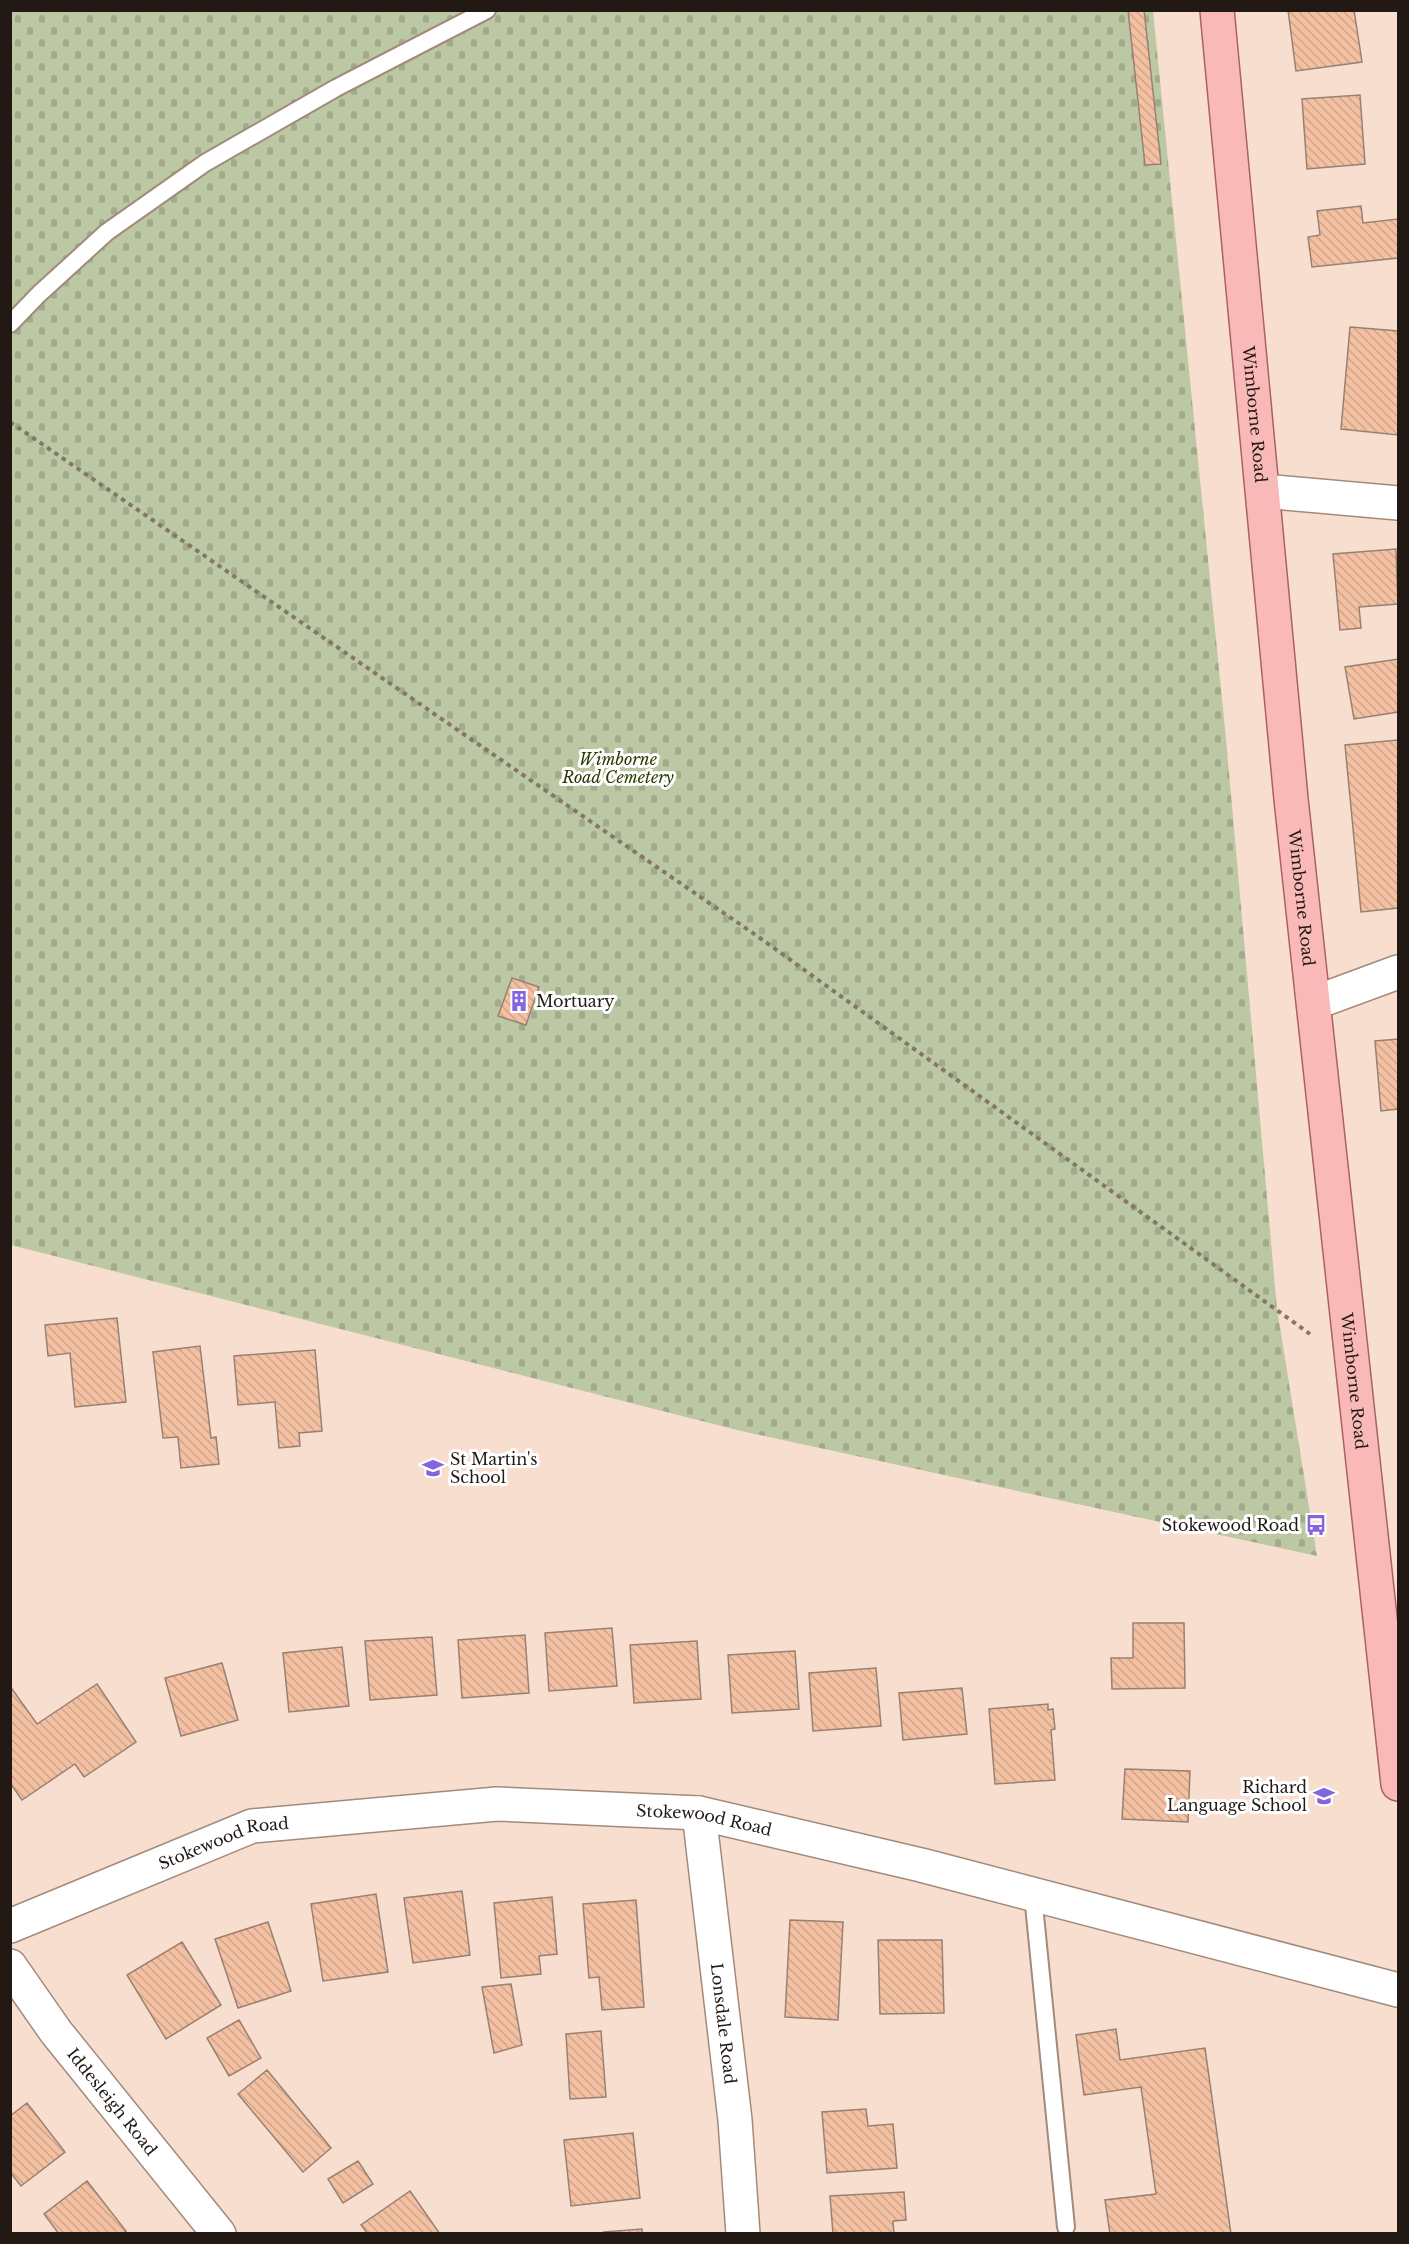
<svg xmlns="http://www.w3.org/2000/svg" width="1409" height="2244" viewBox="0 0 1409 2244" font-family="'Libre Baskerville',serif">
	<defs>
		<pattern id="cemetery-stones" width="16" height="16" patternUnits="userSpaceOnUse" patternTransform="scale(1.5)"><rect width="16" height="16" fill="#bcc8a3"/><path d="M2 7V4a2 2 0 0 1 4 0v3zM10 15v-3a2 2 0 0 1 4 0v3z" fill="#a1ab8b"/></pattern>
		<pattern id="building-back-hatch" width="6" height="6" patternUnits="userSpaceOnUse" patternTransform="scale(1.5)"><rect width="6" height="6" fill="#f3c0a1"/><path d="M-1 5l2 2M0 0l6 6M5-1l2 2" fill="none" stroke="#d0a48a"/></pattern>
	</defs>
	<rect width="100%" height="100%" fill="#f8dece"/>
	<path fill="url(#cemetery-stones)" d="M 10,11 L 1153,11 L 1226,739 L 1277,1309 L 1317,1556 L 741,1431 L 11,1245 Z"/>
	<path fill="url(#building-back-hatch)" stroke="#988173" stroke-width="1.5" d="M 1128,10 L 1144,10 L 1161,164 L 1145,165 Z
		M 1288,10 L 1354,10 L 1362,62 L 1296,71 Z
		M 1360,95 L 1365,164 L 1307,169 L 1302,99 Z
		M 1361,206 L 1363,223 L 1398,219 L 1398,258 L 1312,267 L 1308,237 L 1320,235 L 1317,211 Z
		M 1350,327 L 1398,331 L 1398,435 L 1341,429 Z
		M 1396,549 L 1398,604 L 1359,607 L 1361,628 L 1340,630 L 1333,554 Z
		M 1398,659 L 1398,712 L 1354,719 L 1345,667 Z
		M 1398,740 L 1398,908 L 1361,912 L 1345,745 Z
		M 512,978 L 539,987 L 526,1025 L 498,1016 Z
		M 1398,1039 L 1398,1109 L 1381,1111 L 1375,1041 Z
		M 117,1318 L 126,1402 L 75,1407 L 70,1353 L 48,1356 L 45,1325 Z
		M 200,1346 L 211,1438 L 216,1437 L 219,1464 L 181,1468 L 178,1437 L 163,1438 L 153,1352 Z
		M 315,1350 L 322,1431 L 299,1433 L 300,1446 L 279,1448 L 275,1402 L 238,1405 L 234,1356 Z
		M 1133,1623 L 1184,1623 L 1185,1688 L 1112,1689 L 1111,1658 L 1133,1658 Z
		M 612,1628 L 617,1686 L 549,1691 L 545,1633 Z
		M 525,1635 L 529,1693 L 462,1698 L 458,1640 Z
		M 432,1637 L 437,1695 L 370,1700 L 365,1641 Z
		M 697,1641 L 701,1699 L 634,1703 L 630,1645 Z
		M 342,1647 L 349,1706 L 289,1712 L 283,1653 Z
		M 795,1651 L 799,1709 L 732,1713 L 728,1655 Z
		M 222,1663 L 238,1720 L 181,1736 L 165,1678 Z
		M 876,1668 L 881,1726 L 813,1731 L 809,1673 Z
		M 97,1684 L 136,1742 L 84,1777 L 75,1764 L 22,1800 L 10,1783 L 10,1686 L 37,1724 Z
		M 962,1688 L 967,1734 L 903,1740 L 899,1693 Z
		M 1048,1704 L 1048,1710 L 1053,1709 L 1055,1729 L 1051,1730 L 1055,1780 L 995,1784 L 989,1709 Z
		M 1125,1769 L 1190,1771 L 1188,1822 L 1122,1819 Z
		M 462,1891 L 470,1955 L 413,1963 L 404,1898 Z
		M 376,1894 L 388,1972 L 323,1981 L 311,1904 Z
		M 552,1897 L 557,1954 L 539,1956 L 541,1974 L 501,1978 L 494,1903 Z
		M 636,1900 L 644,2007 L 602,2010 L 599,1977 L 589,1978 L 583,1904 Z
		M 790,1920 L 843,1922 L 838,2020 L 785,2017 Z
		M 268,1922 L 291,1991 L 238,2008 L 215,1939 Z
		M 878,1940 L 942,1940 L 944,2013 L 880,2014 Z
		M 182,1942 L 221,2005 L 166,2039 L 127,1975 Z
		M 511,1984 L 522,2045 L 494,2053 L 482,1987 Z
		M 239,2020 L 261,2058 L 229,2076 L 207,2038 Z
		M 1116,2029 L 1120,2060 L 1205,2048 L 1231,2234 L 1110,2234 L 1105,2200 L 1156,2194 L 1141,2087 L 1084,2095 L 1076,2035 Z
		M 601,2031 L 606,2097 L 570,2099 L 566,2034 Z
		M 267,2070 L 331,2148 L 303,2172 L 238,2094 Z
		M 27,2103 L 65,2152 L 21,2186 L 10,2172 L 10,2116 Z
		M 866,2109 L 868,2126 L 893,2124 L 897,2168 L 827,2173 L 822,2112 Z
		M 633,2133 L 640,2198 L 571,2206 L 564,2140 Z
		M 358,2161 L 373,2184 L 343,2203 L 328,2179 Z
		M 87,2181 L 126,2231 L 122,2234 L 59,2234 L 44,2214 Z
		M 410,2191 L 440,2234 L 368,2234 L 361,2225 Z
		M 904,2192 L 906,2220 L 893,2221 L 894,2234 L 833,2234 L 830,2196 Z
		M 642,2229 L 642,2234 L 604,2234 L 604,2232 Z"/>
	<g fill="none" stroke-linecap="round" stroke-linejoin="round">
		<defs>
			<path id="lane" d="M 10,324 L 39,294 L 107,232 L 205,163 L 336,88 L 487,10
				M 1033,1895 L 1066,2227"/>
			<g id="street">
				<path d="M 1263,491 L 1398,503"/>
				<path d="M 1314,1003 L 1398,972"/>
				<path id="s1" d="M 699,1813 L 735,2120 L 743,2234"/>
				<path id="s2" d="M 10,1926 L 252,1826 L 497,1804 L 699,1813 L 921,1865 L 1398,1990"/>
				<path id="s3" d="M 10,1966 L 56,2032 L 219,2234"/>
			</g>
			<g id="primary">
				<path id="s4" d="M 1217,10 L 1291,799 L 1398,1784"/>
			</g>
		</defs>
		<use href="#lane" stroke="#a28a7c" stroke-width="20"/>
		<use href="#street" stroke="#a28a7c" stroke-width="36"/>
		<use href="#primary" stroke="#ab6261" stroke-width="36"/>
		<path stroke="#86756b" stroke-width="4" stroke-dasharray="4.5 4.5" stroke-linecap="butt" d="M 10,422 L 760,938 L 1310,1334"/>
		<use href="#lane" stroke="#fff" stroke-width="16"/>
		<use href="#street" stroke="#fff" stroke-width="33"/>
		<use href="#primary" stroke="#f9b9b9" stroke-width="33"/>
	</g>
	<defs>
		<symbol id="building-bare" viewBox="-9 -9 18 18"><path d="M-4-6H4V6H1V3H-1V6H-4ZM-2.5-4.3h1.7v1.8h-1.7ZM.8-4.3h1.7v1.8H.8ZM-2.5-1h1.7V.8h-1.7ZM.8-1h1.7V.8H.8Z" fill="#8464df" stroke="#fff" stroke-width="2.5" paint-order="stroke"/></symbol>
		<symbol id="school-bare" viewBox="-9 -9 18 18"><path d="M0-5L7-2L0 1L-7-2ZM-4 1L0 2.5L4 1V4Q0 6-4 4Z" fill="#8464df" stroke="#fff" stroke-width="2.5" paint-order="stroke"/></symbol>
		<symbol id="bus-bare" viewBox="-9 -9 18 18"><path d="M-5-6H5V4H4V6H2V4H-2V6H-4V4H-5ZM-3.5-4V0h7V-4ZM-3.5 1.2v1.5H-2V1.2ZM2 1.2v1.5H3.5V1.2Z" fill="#8464df" stroke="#fff" stroke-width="2.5" paint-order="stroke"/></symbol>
	</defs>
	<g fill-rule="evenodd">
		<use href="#building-bare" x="504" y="986" width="30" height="30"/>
		<use href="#school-bare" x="418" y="1453" width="30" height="30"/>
		<use href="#bus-bare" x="1301" y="1510" width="30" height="30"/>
		<use href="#school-bare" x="1309" y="1781" width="30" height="30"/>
	</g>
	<g text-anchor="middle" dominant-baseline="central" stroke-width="6" stroke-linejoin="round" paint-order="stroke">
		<g font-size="16" fill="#221914" stroke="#fff">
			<text stroke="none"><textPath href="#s4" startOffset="406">Wimborne Road</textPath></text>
			<text stroke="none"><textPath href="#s4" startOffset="892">Wimborne Road</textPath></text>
			<text stroke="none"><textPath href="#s4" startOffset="1378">Wimborne Road</textPath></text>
			<text stroke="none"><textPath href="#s2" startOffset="716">Stokewood Road</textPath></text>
			<text stroke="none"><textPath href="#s2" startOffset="230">Stokewood Road</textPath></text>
			<text stroke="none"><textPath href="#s1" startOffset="212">Lonsdale Road</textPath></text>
			<text stroke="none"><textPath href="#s3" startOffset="170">Iddesleigh Road</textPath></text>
		</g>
		<g font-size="16" font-style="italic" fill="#2c3900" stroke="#fff">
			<text x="618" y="759">Wimborne<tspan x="618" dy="18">Road Cemetery</tspan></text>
		</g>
		<g font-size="16" fill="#221914" stroke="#fff" text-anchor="start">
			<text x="536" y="1001">Mortuary</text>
			<text x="450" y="1459">St Martin's<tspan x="450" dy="18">School</tspan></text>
			<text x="1299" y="1525" text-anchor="end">Stokewood Road</text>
			<text x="1307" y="1787" text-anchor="end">Richard<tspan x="1307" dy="18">Language School</tspan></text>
		</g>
	</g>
	<rect width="1409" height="2244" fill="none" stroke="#221914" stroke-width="24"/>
</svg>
